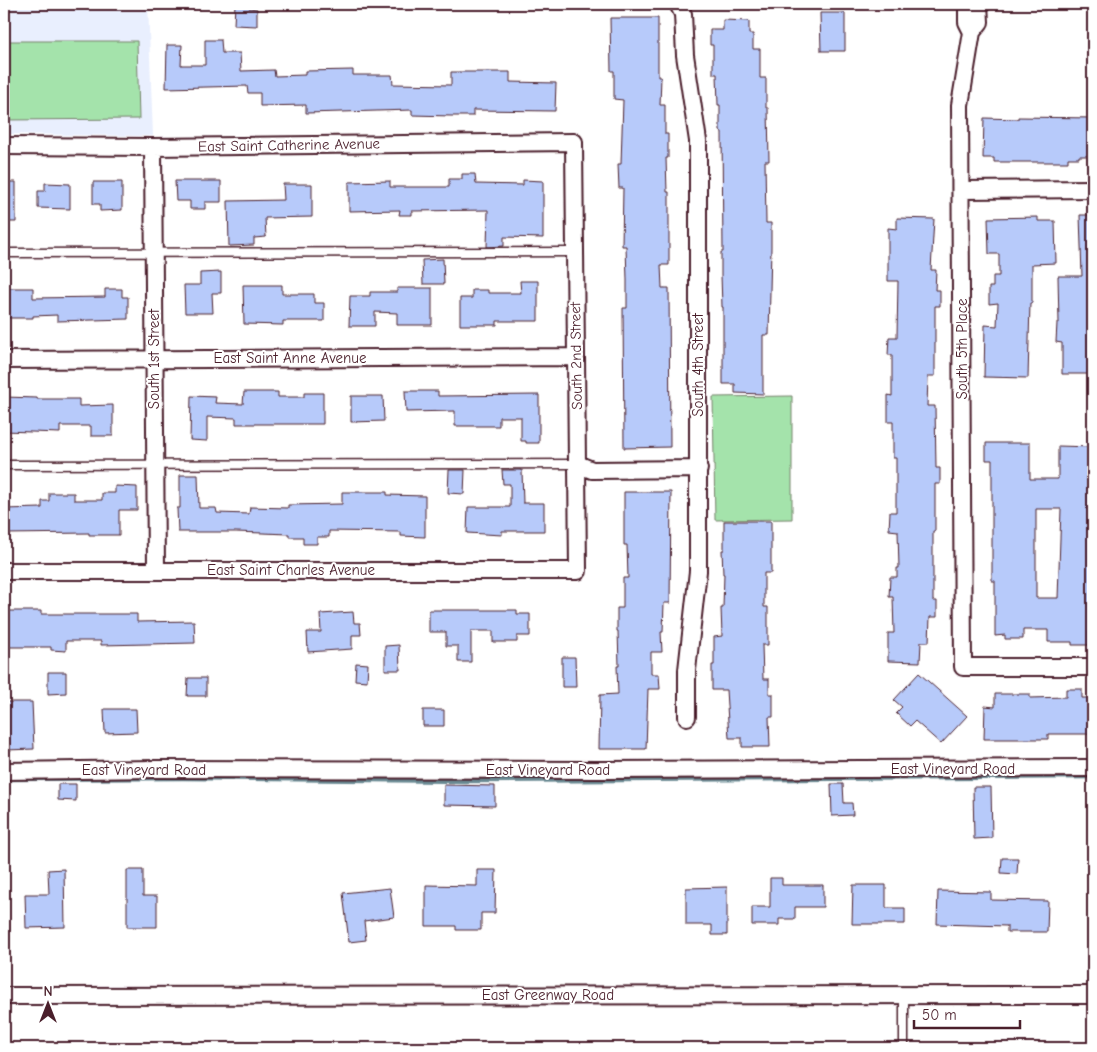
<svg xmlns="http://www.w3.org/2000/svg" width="1097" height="1052" viewBox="0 0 1097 1052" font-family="'Comic Neue',sans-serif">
	<rect width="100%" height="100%" fill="#fff"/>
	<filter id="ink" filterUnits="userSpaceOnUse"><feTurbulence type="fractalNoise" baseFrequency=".02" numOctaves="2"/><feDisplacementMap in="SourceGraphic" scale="10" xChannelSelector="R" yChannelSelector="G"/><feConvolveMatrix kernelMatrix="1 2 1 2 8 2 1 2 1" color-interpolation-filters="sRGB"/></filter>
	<g filter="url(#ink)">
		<path fill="#e9effe" d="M 4,4 L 148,4 L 153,136 L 4,134 Z"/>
		<path fill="#a4e3ab" stroke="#77816b" d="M 4,41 L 137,41 L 139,119 L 4,120 Z
			M 792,396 L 792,519 L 715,520 L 713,397 Z"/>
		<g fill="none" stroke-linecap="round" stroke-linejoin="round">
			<path stroke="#6a8a93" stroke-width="4.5" d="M 4,779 L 183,778 L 468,781 L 1093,777"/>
		</g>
		<path fill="#b7cafa" stroke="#4a1f2b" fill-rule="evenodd" d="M 235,4 L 249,4 L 249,8 L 257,9 L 257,26 L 234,25 Z
			M 820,13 L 845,13 L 845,51 L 821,51 Z
			M 610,18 L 658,18 L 658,77 L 661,77 L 660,105 L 665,105 L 665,134 L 668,134 L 668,158 L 666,158 L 667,192 L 669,192 L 669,265 L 661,265 L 662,288 L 669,288 L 670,447 L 624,448 L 623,308 L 627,308 L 627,280 L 626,246 L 622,246 L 623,188 L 619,188 L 618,164 L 621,164 L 623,100 L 614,99 L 614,71 L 611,71 Z
			M 723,20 L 749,21 L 749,34 L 753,34 L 753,49 L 760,49 L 760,78 L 766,78 L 766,108 L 768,108 L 769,161 L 765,161 L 766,223 L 771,223 L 771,247 L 769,335 L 763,335 L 763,394 L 735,393 L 735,384 L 723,384 L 723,307 L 722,307 L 721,275 L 721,252 L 723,252 L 722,132 L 720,131 L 720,105 L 718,105 L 717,74 L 713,74 L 713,45 L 710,45 L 710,30 L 723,30 Z
			M 205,40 L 221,40 L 222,53 L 240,53 L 241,71 L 274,70 L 275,76 L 305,75 L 305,71 L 353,70 L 353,75 L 392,75 L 393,84 L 451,85 L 451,72 L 510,72 L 510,82 L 556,83 L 555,111 L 473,110 L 473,116 L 451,116 L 412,115 L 412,110 L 306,113 L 306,105 L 260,106 L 260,93 L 248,93 L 247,86 L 166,88 L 167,45 L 182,45 L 181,65 L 205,65 Z
			M 1018,117 L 1093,118 L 1093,156 L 1079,156 L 1079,158 L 1068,158 L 1068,162 L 994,162 L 994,158 L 983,158 L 984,118 L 1018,119 Z
			M 462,174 L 475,174 L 476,184 L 523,185 L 523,180 L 543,181 L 543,238 L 504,237 L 504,246 L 487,247 L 488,210 L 412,211 L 412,215 L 399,215 L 400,210 L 349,211 L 349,182 L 390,181 L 390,187 L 449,187 L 449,179 L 462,179 Z
			M 175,181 L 221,181 L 221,202 L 205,202 L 205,209 L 190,209 L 190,201 L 176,201 Z
			M 4,182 L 16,182 L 16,222 L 4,222 Z
			M 93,182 L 122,182 L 122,210 L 100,211 L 100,204 L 93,204 Z
			M 45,183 L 70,184 L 70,209 L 38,208 L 38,191 L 45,191 Z
			M 283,184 L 312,184 L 312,217 L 265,218 L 266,237 L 254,238 L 254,245 L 229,246 L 228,201 L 284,200 Z
			M 1080,215 L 1093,215 L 1093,374 L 1062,374 L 1062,343 L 1056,342 L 1057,323 L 1059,323 L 1058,276 L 1082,276 Z
			M 1038,217 L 1038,221 L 1055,221 L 1056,263 L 1032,264 L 1032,303 L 1030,303 L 1028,378 L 984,377 L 985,325 L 997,326 L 998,303 L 989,304 L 989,287 L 993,287 L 993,276 L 999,276 L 999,254 L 989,254 L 988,218 Z
			M 897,218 L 934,219 L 931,270 L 936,270 L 935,290 L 940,290 L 940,306 L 935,306 L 935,376 L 928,376 L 927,406 L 935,406 L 936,468 L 940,468 L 940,484 L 935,484 L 935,531 L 933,531 L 933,601 L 937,601 L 937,617 L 930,617 L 929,642 L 921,642 L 920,662 L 888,661 L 888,633 L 894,633 L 893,597 L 889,597 L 890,577 L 897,577 L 897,568 L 899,568 L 898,531 L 889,530 L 890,512 L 896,512 L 896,458 L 893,458 L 893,422 L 888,422 L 888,395 L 892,396 L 892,355 L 888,355 L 889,337 L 897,337 L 898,281 L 888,281 L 888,228 L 897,229 Z
			M 443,259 L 444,284 L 423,284 L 422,260 Z
			M 221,272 L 221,293 L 212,293 L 213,313 L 185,313 L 184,285 L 200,285 L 200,273 Z
			M 520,281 L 538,281 L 538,321 L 497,321 L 497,325 L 460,325 L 460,298 L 472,298 L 472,290 L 488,290 L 488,293 L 521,293 Z
			M 243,285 L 282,285 L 282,294 L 314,294 L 314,303 L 324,303 L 324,321 L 283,321 L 283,325 L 244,324 Z
			M 4,288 L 33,288 L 33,298 L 105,297 L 105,289 L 122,289 L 122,297 L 128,297 L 128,319 L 57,321 L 57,315 L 33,316 L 33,318 L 4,318 Z
			M 397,288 L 432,288 L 432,325 L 397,325 L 397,313 L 375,312 L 375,326 L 349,326 L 350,296 L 370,296 L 370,292 L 397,292 Z
			M 405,391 L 438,391 L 438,396 L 539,395 L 539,443 L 526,443 L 526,441 L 521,441 L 521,417 L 499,417 L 499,426 L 455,426 L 455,411 L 406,412 Z
			M 244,392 L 278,392 L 278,397 L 304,397 L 304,393 L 323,393 L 323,424 L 236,424 L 236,418 L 207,417 L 207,441 L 190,440 L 191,396 L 216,397 L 215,403 L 243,404 Z
			M 351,396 L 383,396 L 384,421 L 351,422 Z
			M 4,397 L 37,398 L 37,399 L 79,399 L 79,406 L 113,405 L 113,436 L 91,436 L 91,426 L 60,426 L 60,433 L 4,431 Z
			M 986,443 L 1030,443 L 1030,479 L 1058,479 L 1058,446 L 1093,447 L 1093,632 L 1089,632 L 1089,645 L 1072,645 L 1072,642 L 1048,642 L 1048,630 L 1023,630 L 1023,639 L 1005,639 L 1005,635 L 995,636 L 995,581 L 992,581 L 992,460 L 986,460 ZM 1036,509 L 1061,509 L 1058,598 L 1036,598 Z
			M 449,470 L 465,470 L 464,494 L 448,493 Z
			M 502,470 L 522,470 L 523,503 L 544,503 L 544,531 L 502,531 L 502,535 L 467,533 L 468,507 L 510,507 L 510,484 L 503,484 Z
			M 180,475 L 198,475 L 199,508 L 216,508 L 217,513 L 249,514 L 250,507 L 288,508 L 288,505 L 342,504 L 342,492 L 387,492 L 387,495 L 425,496 L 425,537 L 401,536 L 401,532 L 329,531 L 329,537 L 317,537 L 317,544 L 303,544 L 303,537 L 289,537 L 289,534 L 236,532 L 178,532 L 177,508 L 180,508 Z
			M 115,486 L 137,487 L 137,510 L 119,510 L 119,535 L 89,535 L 89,533 L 4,534 L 4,509 L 42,508 L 42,501 L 49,501 L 49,493 L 74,493 L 74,500 L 102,500 L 102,493 L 115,493 Z
			M 624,492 L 671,492 L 670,603 L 664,603 L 663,632 L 661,632 L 662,652 L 651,652 L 651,674 L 659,674 L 660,689 L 648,689 L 646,749 L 599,749 L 600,695 L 618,694 L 617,666 L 619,666 L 618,631 L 617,631 L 617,608 L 623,608 L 623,578 L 628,578 L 627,545 L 624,545 Z
			M 724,521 L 771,521 L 771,573 L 764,573 L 764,607 L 768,607 L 768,645 L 762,645 L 763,679 L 769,679 L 769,694 L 773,694 L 773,717 L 769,717 L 770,747 L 742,747 L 742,738 L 729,738 L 726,690 L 712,690 L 712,665 L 714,665 L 714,637 L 722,636 L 721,608 L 723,608 L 724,574 L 723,574 L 722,550 L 724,550 Z
			M 429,610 L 517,610 L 517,614 L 530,614 L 530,636 L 517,636 L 517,642 L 493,642 L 493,631 L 471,631 L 471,662 L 458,662 L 458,646 L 446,646 L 446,632 L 429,632 Z
			M 4,611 L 41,611 L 41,614 L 137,614 L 137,622 L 194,621 L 195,643 L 101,645 L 101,641 L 66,641 L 66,651 L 51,650 L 51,647 L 4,647 Z
			M 353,612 L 354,623 L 360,623 L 361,635 L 352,635 L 352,649 L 308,652 L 307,632 L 321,632 L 320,614 Z
			M 399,645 L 400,670 L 385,670 L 385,646 Z
			M 562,657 L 575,657 L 576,687 L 562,687 Z
			M 356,663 L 368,664 L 367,681 L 355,680 Z
			M 48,672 L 66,672 L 66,693 L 48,694 Z
			M 919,673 L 967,716 L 941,744 L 915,721 L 910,726 L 896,713 L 902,707 L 894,700 Z
			M 188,678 L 206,678 L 206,696 L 187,696 Z
			M 1066,689 L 1082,689 L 1082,698 L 1093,698 L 1093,734 L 1048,734 L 1048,739 L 984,739 L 985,706 L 995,707 L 995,694 L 1030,694 L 1030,698 L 1066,697 Z
			M 4,702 L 32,702 L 34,749 L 6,750 Z
			M 104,709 L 136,709 L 137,732 L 105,733 Z
			M 423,710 L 444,710 L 444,726 L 423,726 Z
			M 58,784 L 76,784 L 76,801 L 58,800 Z
			M 831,784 L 843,784 L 844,803 L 852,803 L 853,815 L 832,816 Z
			M 444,785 L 495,786 L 495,806 L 444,805 Z
			M 973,787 L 991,787 L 992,838 L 974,839 Z
			M 1002,858 L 1018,858 L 1017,874 L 1001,873 Z
			M 64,869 L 65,927 L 26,928 L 25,894 L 49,894 L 48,870 Z
			M 127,870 L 143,870 L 143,896 L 157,896 L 157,927 L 127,927 Z
			M 477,870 L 496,870 L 495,913 L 481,913 L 481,930 L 456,930 L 456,926 L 426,926 L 426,885 L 477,886 Z
			M 770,878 L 782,878 L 782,885 L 823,885 L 823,907 L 795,907 L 795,919 L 779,919 L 779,925 L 752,925 L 752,907 L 770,907 Z
			M 853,885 L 886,885 L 886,908 L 905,908 L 905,924 L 852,924 Z
			M 727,887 L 727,935 L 712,935 L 712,925 L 686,925 L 686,888 Z
			M 390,888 L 394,917 L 364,921 L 366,940 L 349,942 L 343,893 Z
			M 938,891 L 991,892 L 991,900 L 1048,901 L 1047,932 L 1007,932 L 1007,926 L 937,924 Z"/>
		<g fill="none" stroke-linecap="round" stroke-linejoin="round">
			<defs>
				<path id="lane" d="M 4,253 L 575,252
					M 4,465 L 577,464
					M 904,995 L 904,1048"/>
				<path id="street" d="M 678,4 L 683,14 L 685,55 L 698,141 L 698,571 L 687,670 L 687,717
					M 967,4 L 967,22 L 972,32
					M 979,4 L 980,22 L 972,32 L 960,105 L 963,667 L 1093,667
					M 4,146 L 153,147 L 574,142 L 578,571 L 4,571
					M 153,147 L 156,570
					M 961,190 L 1093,189
					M 4,360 L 576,357
					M 577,464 L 592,470 L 699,469
					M 4,771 L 156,769 L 603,770 L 1093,768
					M 4,996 L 1093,995"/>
			</defs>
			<use href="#lane" stroke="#4a1f2b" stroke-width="11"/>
			<use href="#street" stroke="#4a1f2b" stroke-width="20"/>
			<use href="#lane" stroke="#fff" stroke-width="8"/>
			<use href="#street" stroke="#fff" stroke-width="16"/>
		</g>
	</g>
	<g text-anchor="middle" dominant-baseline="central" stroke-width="4" stroke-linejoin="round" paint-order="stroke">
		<g font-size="15" fill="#4a1f2b" stroke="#fff">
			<text transform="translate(289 145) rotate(-1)">East Saint Catherine Avenue</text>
			<text transform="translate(962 349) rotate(-90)">South 5th Place</text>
			<text transform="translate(576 356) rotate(-91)">South 2nd Street</text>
			<text x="290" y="358">East Saint Anne Avenue</text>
			<text transform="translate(154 359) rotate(-90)">South 1st Street</text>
			<text transform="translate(698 365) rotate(-90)">South 4th Street</text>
			<text x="291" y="570">East Saint Charles Avenue</text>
			<text x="953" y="769">East Vineyard Road</text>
			<text x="144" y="770">East Vineyard Road</text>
			<text x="548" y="770">East Vineyard Road</text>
			<text x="548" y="995">East Greenway Road</text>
		</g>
	</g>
	<rect width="1097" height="1052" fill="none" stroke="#fff" stroke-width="20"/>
	<rect x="10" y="10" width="1077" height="1032" fill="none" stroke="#4a1f2b" stroke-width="2" filter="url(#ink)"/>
	<g transform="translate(48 1004)" stroke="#ffffff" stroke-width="4" paint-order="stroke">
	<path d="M0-4L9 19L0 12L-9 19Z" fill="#4a1f2b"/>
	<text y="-8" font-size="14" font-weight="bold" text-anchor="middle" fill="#4a1f2b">N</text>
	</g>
	<path d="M914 1020v8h106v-8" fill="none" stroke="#4a1f2b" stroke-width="2.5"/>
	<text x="922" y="1020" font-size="15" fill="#4a1f2b" stroke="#ffffff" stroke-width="4" paint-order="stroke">50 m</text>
</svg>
